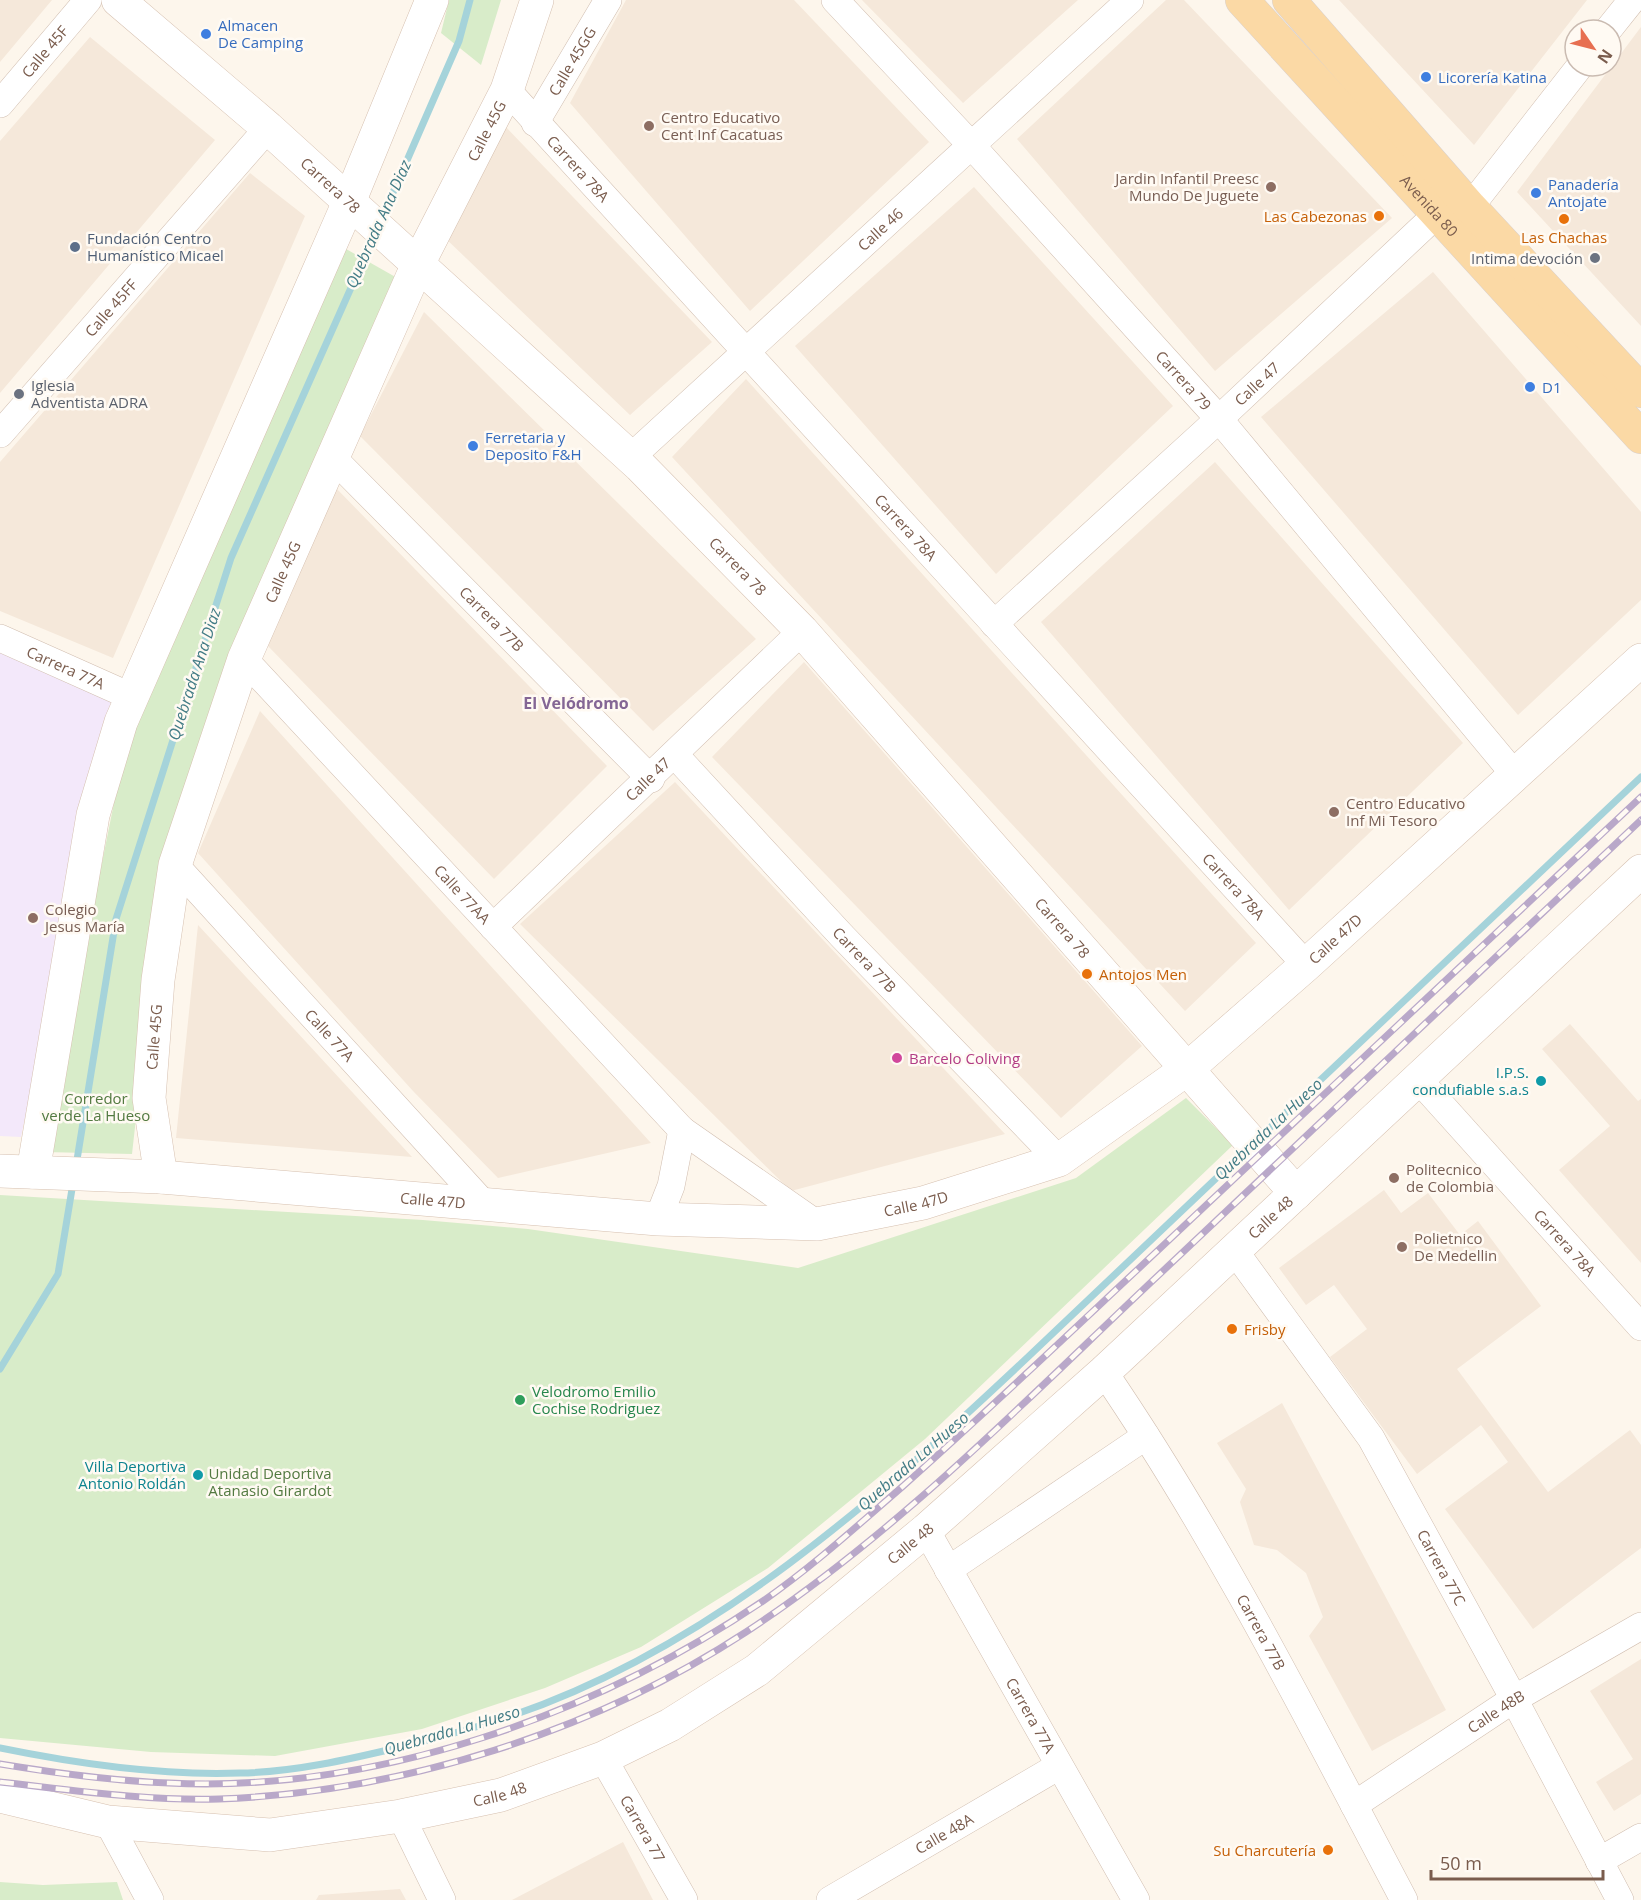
<svg xmlns="http://www.w3.org/2000/svg" width="1641" height="1900" viewBox="0 0 1641 1900" font-family="'Open Sans',sans-serif">
	<rect width="100%" height="100%" fill="#fdf6ec"/>
	<path fill="#f5e8da" d="M 0,0 L 52,0 L 0,62 Z
		M 626,0 L 794,0 L 929,142 L 750,311 L 570,103 Z
		M 862,0 L 1078,0 L 963,103 Z
		M 1166,0 L 1184,0 L 1392,218 L 1215,371 L 1017,139 Z
		M 1339,0 L 1587,0 L 1474,145 Z
		M 1641,27 L 1641,326 L 1517,192 Z
		M 90,37 L 215,140 L 0,393 L 0,141 Z
		M 505,126 L 712,342 L 630,415 L 443,236 Z
		M 250,173 L 305,216 L 113,658 L 0,611 L 0,462 Z
		M 974,187 L 1173,406 L 996,574 L 795,346 Z
		M 1433,272 L 1641,512 L 1641,600 L 1518,715 L 1261,417 Z
		M 424,312 L 756,639 L 653,731 L 360,436 Z
		M 746,379 L 1256,943 L 1185,1011 L 672,457 Z
		M 1215,462 L 1463,743 L 1289,910 L 1041,622 Z
		M 336,488 L 607,766 L 494,879 L 267,645 Z
		M 804,662 L 1142,1046 L 1061,1118 L 712,757 Z
		M 260,711 L 651,1143 L 498,1178 L 413,1091 L 198,853 Z
		M 675,782 L 1005,1134 L 791,1191 L 520,924 Z
		M 198,925 L 295,1030 L 412,1157 L 176,1138 Z
		M 1570,1024 L 1638,1101 L 1641,1099 L 1641,1263 L 1559,1170 L 1610,1126 L 1542,1049 Z
		M 1384,1190 L 1401,1213 L 1428,1193 L 1460,1235 L 1478,1221 L 1541,1306 L 1457,1369 L 1548,1492 L 1630,1430 L 1641,1445 L 1641,1548 L 1533,1629 L 1445,1509 L 1508,1462 L 1481,1425 L 1417,1474 L 1330,1357 L 1367,1329 L 1334,1285 L 1306,1305 L 1279,1268 Z
		M 1282,1403 L 1446,1710 L 1372,1751 L 1309,1636 L 1323,1617 L 1306,1573 L 1277,1550 L 1254,1545 L 1240,1502 L 1246,1489 L 1217,1443 Z
		M 1641,1659 L 1641,1794 L 1614,1811 L 1596,1782 L 1633,1759 L 1590,1691 Z
		M 623,1842 L 653,1900 L 512,1900 Z
		M 400,1889 L 406,1900 L 316,1900 L 319,1895 Z"/>
	<path fill="#f3e8fa" d="M 0,651 L 111,701 L 21,1137 L 0,1136 Z"/>
	<path fill="#d8ecc9" d="M 449,0 L 501,0 L 481,65 L 441,33 Z
		M 339,245 L 399,279 L 164,868 L 132,1154 L 44,1152 L 128,733 Z
		M 1186,1098 L 1233,1145 L 925,1439 L 768,1568 L 641,1647 L 545,1688 L 422,1729 L 275,1756 L 151,1752 L 0,1738 L 0,1195 L 423,1220 L 528,1229 L 798,1268 L 1076,1178 Z
		M 0,1882 L 43,1885 L 117,1882 L 123,1900 L 0,1900 Z"/>
	<g fill="none" stroke-linecap="round" stroke-linejoin="round">
		<path stroke="#a5d3da" stroke-width="7" d="M 381,220 L 459,41 L 470,0
			M 1259,1138 L 1641,777
			M 76,1166 L 116,919 L 231,558 L 374,236
			M 0,1369 L 58,1274 L 73,1183
			M 0,1748 C 78,1764 160,1776 240,1773 C 296,1772 350,1759 405,1746 C 440,1737 476,1728 511,1716 C 712,1648 877,1499 1029,1356 C 1101,1287 1174,1218 1247,1149"/>
		<defs>
			<g id="street">
				<path id="s1" d="M 835,0 L 972,146 L 1219,419 L 1515,775"/>
				<path d="M 1608,30 L 1632,0"/>
				<path id="s2" d="M 507,90 L 1306,965"/>
				<path id="s3" d="M 0,104 L 88,0"/>
				<path id="s4" d="M 535,123 L 608,0"/>
				<path d="M 1470,207 L 1580,66"/>
				<path id="s5" d="M 0,434 L 268,128"/>
				<path id="s6" d="M 333,458 L 651,779"/>
				<path id="s7" d="M 630,458 L 1130,0"/>
				<path id="s8" d="M 994,624 L 1219,419 L 1437,214"/>
				<path id="s9" d="M 0,638 L 130,696"/>
				<path id="s10" d="M 244,659 L 682,1130 L 817,1224"/>
				<path id="s11" d="M 675,755 L 842,936 L 1059,1160"/>
				<path id="s12" d="M 175,865 L 484,1204"/>
				<path id="s13" d="M 493,927 L 802,631"/>
				<path id="s14" d="M 1418,1079 L 1641,1327"/>
				<path d="M 658,1219 L 671,1186 L 682,1130"/>
				<path id="s15" d="M 1234,1250 L 1371,1438 L 1514,1699 L 1620,1900"/>
				<path id="s16" d="M 1104,1372 C 1218,1539 1310,1722 1404,1900"/>
				<path id="s17" d="M 926,1530 L 1136,1900"/>
				<path d="M 948,1570 L 1146,1436"/>
				<path id="s18" d="M 603,1758 L 684,1900"/>
				<path id="s19" d="M 1354,1805 L 1514,1699 L 1641,1626"/>
				<path d="M 401,1816 L 442,1900"/>
				<path d="M 108,1822 L 150,1900"/>
				<path d="M 1599,1861 L 1641,1837"/>
				<path id="s20" d="M 830,1900 L 1059,1766"/>
			</g>
			<g id="secondary">
				<path id="s21" d="M 118,0 L 268,128 L 640,466 L 802,631 L 1296,1193"/>
				<path id="s22" d="M 0,1171 L 161,1177 L 658,1219 L 817,1224 L 923,1203 L 1059,1160 L 1187,1069 L 1306,965 L 1641,660"/>
				<path d="M 33,1172 L 93,815 L 121,722 L 349,202 L 432,0"/>
				<path id="s23" d="M 161,1177 L 149,1098 L 158,980 L 175,865 L 244,659 L 418,264 L 507,90 L 537,0"/>
				<path id="s24" d="M 0,1796 L 108,1822 L 270,1835 L 401,1816 L 501,1795 L 603,1758 L 670,1725 L 757,1670 L 926,1530 L 1104,1372 L 1641,871"/>
			</g>
			<g id="primary">
				<path id="s25" d="M 1242,0 L 1641,437"/>
				<path d="M 1289,0 L 1470,207 L 1641,391"/>
			</g>
		</defs>
		<use href="#street" stroke="#d1beb0" stroke-width="28"/>
		<use href="#secondary" stroke="#d6c0b0" stroke-width="34"/>
		<use href="#primary" stroke="#dad1cd" stroke-width="34"/>
		<use href="#street" stroke="#fff" stroke-width="27"/>
		<use href="#secondary" stroke="#fff" stroke-width="33"/>
		<use href="#primary" stroke="#fbd9a5" stroke-width="33"/>
		<defs>
			<path id="rail" d="M 0,1764 C 55,1773 113,1781 169,1783 C 374,1793 595,1715 763,1601 C 812,1567 857,1526 902,1487 C 982,1416 1059,1343 1137,1270 C 1305,1112 1473,955 1641,797
				M 0,1782 C 72,1790 146,1801 219,1799 C 403,1792 593,1732 746,1632 C 894,1535 1019,1407 1147,1286 C 1312,1131 1476,975 1641,820"/>
		</defs>
		<use href="#rail" stroke="#b9a8c9" stroke-width="7"/>
		<use href="#rail" stroke="#fffaf3" stroke-width="4.5" stroke-dasharray="14" stroke-linecap="butt"/>
	</g>
	<g fill="#3f7fe0" stroke="#fffaf3" stroke-width="2">
		<circle cx="206" cy="34" r="6"/>
		<circle cx="1426" cy="77" r="6"/>
		<circle cx="1536" cy="193" r="6"/>
		<circle cx="1530" cy="387" r="6"/>
		<circle cx="473" cy="446" r="6"/>
	</g>
	<g fill="#8d6e63" stroke="#fffaf3" stroke-width="2">
		<circle cx="649" cy="126" r="6"/>
		<circle cx="1271" cy="187" r="6"/>
		<circle cx="1334" cy="812" r="6"/>
		<circle cx="33" cy="918" r="6"/>
		<circle cx="1394" cy="1178" r="6"/>
		<circle cx="1402" cy="1247" r="6"/>
	</g>
	<g fill="#e8710a" stroke="#fffaf3" stroke-width="2">
		<circle cx="1379" cy="216" r="6"/>
		<circle cx="1564" cy="219" r="6"/>
		<circle cx="1087" cy="974" r="6"/>
		<circle cx="1232" cy="1329" r="6"/>
		<circle cx="1328" cy="1850" r="6"/>
	</g>
	<circle fill="#5c6f8a" stroke="#fffaf3" stroke-width="2" cx="75" cy="247" r="6"/>
	<g fill="#6b7280" stroke="#fffaf3" stroke-width="2">
		<circle cx="1595" cy="258" r="6"/>
		<circle cx="19" cy="394" r="6"/>
	</g>
	<circle fill="#d1479c" stroke="#fffaf3" stroke-width="2" cx="897" cy="1058" r="6"/>
	<g fill="#0f9aa8" stroke="#fffaf3" stroke-width="2">
		<circle cx="1541" cy="1081" r="6"/>
		<circle cx="198" cy="1475" r="6"/>
	</g>
	<circle fill="#2e9e5b" stroke="#fffaf3" stroke-width="2" cx="520" cy="1400" r="6"/>
	<g text-anchor="middle" dominant-baseline="central" stroke-width="5" stroke-linejoin="round" paint-order="stroke">
		<g font-size="15" fill="#366cbe" stroke="#fffaf3" text-anchor="start">
			<text x="218" y="25">Almacen<tspan x="218" dy="17">De Camping</tspan></text>
			<text x="1438" y="77">Licorería Katina</text>
			<text x="1548" y="184">Panadería<tspan x="1548" dy="17">Antojate</tspan></text>
			<text x="1542" y="387">D1</text>
			<text x="485" y="437">Ferretaria y<tspan x="485" dy="17">Deposito F&amp;H</tspan></text>
		</g>
		<g font-size="15" fill="#7a5c4d" stroke="#fffaf3">
			<text stroke="none"><textPath href="#s3" startOffset="69">Calle 45F</textPath></text>
			<text stroke="none"><textPath href="#s4" startOffset="72">Calle 45GG</textPath></text>
			<text stroke="none"><textPath href="#s23" startOffset="1113">Calle 45G</textPath></text>
			<text stroke="none"><textPath href="#s2" startOffset="106">Carrera 78A</textPath></text>
			<text stroke="none"><textPath href="#s21" startOffset="282">Carrera 78</textPath></text>
			<text stroke="none"><textPath href="#s25" startOffset="278">Avenida 80</textPath></text>
			<text stroke="none"><textPath href="#s7" startOffset="339">Calle 46</textPath></text>
			<text stroke="none"><textPath href="#s5" startOffset="168">Calle 45FF</textPath></text>
			<text stroke="none"><textPath href="#s1" startOffset="516">Carrera 79</textPath></text>
			<text stroke="none"><textPath href="#s8" startOffset="356">Calle 47</textPath></text>
			<text stroke="none"><textPath href="#s2" startOffset="592">Carrera 78A</textPath></text>
			<text stroke="none"><textPath href="#s21" startOffset="840">Carrera 78</textPath></text>
			<text stroke="none"><textPath href="#s23" startOffset="627">Calle 45G</textPath></text>
			<text stroke="none"><textPath href="#s6" startOffset="226">Carrera 77B</textPath></text>
			<text stroke="none"><textPath href="#s9" startOffset="72">Carrera 77A</textPath></text>
			<text stroke="none"><textPath href="#s13" startOffset="214">Calle 47</textPath></text>
			<text stroke="none"><textPath href="#s2" startOffset="1078">Carrera 78A</textPath></text>
			<text stroke="none"><textPath href="#s10" startOffset="321">Calle 77AA</textPath></text>
			<text stroke="none"><textPath href="#s21" startOffset="1326">Carrera 78</textPath></text>
			<text stroke="none"><textPath href="#s22" startOffset="1424">Calle 47D</textPath></text>
			<text stroke="none"><textPath href="#s11" startOffset="279">Carrera 77B</textPath></text>
			<text stroke="none"><textPath href="#s12" startOffset="230">Calle 77A</textPath></text>
			<text stroke="none"><textPath href="#s23" startOffset="141">Calle 45G</textPath></text>
			<text stroke="none"><textPath href="#s22" startOffset="434">Calle 47D</textPath></text>
			<text stroke="none"><textPath href="#s22" startOffset="920">Calle 47D</textPath></text>
			<text stroke="none"><textPath href="#s24" startOffset="1479">Calle 48</textPath></text>
			<text stroke="none"><textPath href="#s14" startOffset="220">Carrera 78A</textPath></text>
			<text stroke="none"><textPath href="#s24" startOffset="993">Calle 48</textPath></text>
			<text stroke="none"><textPath href="#s15" startOffset="380">Carrera 77C</textPath></text>
			<text stroke="none"><textPath href="#s16" startOffset="304">Carrera 77B</textPath></text>
			<text stroke="none"><textPath href="#s19" startOffset="170">Calle 48B</textPath></text>
			<text stroke="none"><textPath href="#s17" startOffset="213">Carrera 77A</textPath></text>
			<text stroke="none"><textPath href="#s24" startOffset="507">Calle 48</textPath></text>
			<text stroke="none"><textPath href="#s18" startOffset="81">Carrera 77</textPath></text>
			<text stroke="none"><textPath href="#s20" startOffset="132">Calle 48A</textPath></text>
		</g>
		<g font-size="15" fill="#785e54" stroke="#fffaf3" text-anchor="start">
			<text x="661" y="117">Centro Educativo<tspan x="661" dy="17">Cent Inf Cacatuas</tspan></text>
			<text x="1259" y="178" text-anchor="end">Jardin Infantil Preesc<tspan x="1259" dy="17">Mundo De Juguete</tspan></text>
			<text x="1346" y="803">Centro Educativo<tspan x="1346" dy="17">Inf Mi Tesoro</tspan></text>
			<text x="45" y="909">Colegio<tspan x="45" dy="17">Jesus María</tspan></text>
			<text x="1406" y="1169">Politecnico<tspan x="1406" dy="17">de Colombia</tspan></text>
			<text x="1414" y="1238">Polietnico<tspan x="1414" dy="17">De Medellin</tspan></text>
		</g>
		<g font-size="15" fill="#c56008" stroke="#fffaf3" text-anchor="end">
			<text x="1367" y="216">Las Cabezonas</text>
			<text x="1564" y="237" text-anchor="middle">Las Chachas</text>
			<text x="1099" y="974" text-anchor="start">Antojos Men</text>
			<text x="1244" y="1329" text-anchor="start">Frisby</text>
			<text x="1316" y="1850">Su Charcutería</text>
		</g>
		<g font-size="15" fill="#4e5e75" stroke="#fffaf3" text-anchor="start">
			<text x="87" y="238">Fundación Centro<tspan x="87" dy="17">Humanístico Micael</tspan></text>
		</g>
		<g font-size="15" fill="#5b616d" stroke="#fffaf3" text-anchor="end">
			<text x="1583" y="258">Intima devoción</text>
			<text x="31" y="385" text-anchor="start">Iglesia<tspan x="31" dy="17">Adventista ADRA</tspan></text>
		</g>
		<g font-size="15" fill="#b23c85" stroke="#fffaf3" text-anchor="start">
			<text x="909" y="1058">Barcelo Coliving</text>
		</g>
		<g font-size="15" fill="#0d838f" stroke="#fffaf3" text-anchor="end">
			<text x="1529" y="1072">I.P.S.<tspan x="1529" dy="17">condufiable s.a.s</tspan></text>
			<text x="186" y="1466">Villa Deportiva<tspan x="186" dy="17">Antonio Roldán</tspan></text>
		</g>
		<g font-size="15" fill="#537a41" stroke="#fffaf3">
			<text x="96" y="1098">Corredor<tspan x="96" dy="17">verde La Hueso</tspan></text>
			<text x="270" y="1473">Unidad Deportiva<tspan x="270" dy="17">Atanasio Girardot</tspan></text>
		</g>
		<g font-size="15" fill="#27864d" stroke="#fffaf3" text-anchor="start">
			<text x="532" y="1391">Velodromo Emilio<tspan x="532" dy="17">Cochise Rodriguez</tspan></text>
		</g>
		<g font-size="16" font-style="italic" fill="#437c86" stroke="#fffaf3">
			<text transform="translate(378 224) rotate(-66)">Quebrada Ana Diaz</text>
			<text transform="translate(194 674) rotate(-72)">Quebrada Ana Diaz</text>
			<text transform="translate(1268 1129) rotate(-43)">Quebrada La Hueso</text>
			<text transform="translate(913 1461) rotate(-41)">Quebrada La Hueso</text>
			<text transform="translate(452 1730) rotate(-16)">Quebrada La Hueso</text>
		</g>
		<g font-size="16" font-weight="bold" fill="#846695" stroke="#fffaf3">
			<text x="576" y="703">El Velódromo</text>
		</g>
	</g>
	<g transform="translate(1593 48) rotate(125)"><circle r="28" fill="#fffaf3" stroke="#cabbb1" stroke-width="1.5"/>
	<path d="M0-4.5L10 22L0 15L-10 22Z" fill="#e76f51"/>
	<text y="-9" font-size="16" font-weight="bold" text-anchor="middle" fill="#7a5c4d">N</text>
	</g>
	<path d="M1431 1870v9h172v-9" fill="none" stroke="#7a5c4d" stroke-width="3"/>
	<text x="1440" y="1870" font-size="18" fill="#7a5c4d" stroke="#fffaf3" stroke-width="4.5" paint-order="stroke">50 m</text>
</svg>
